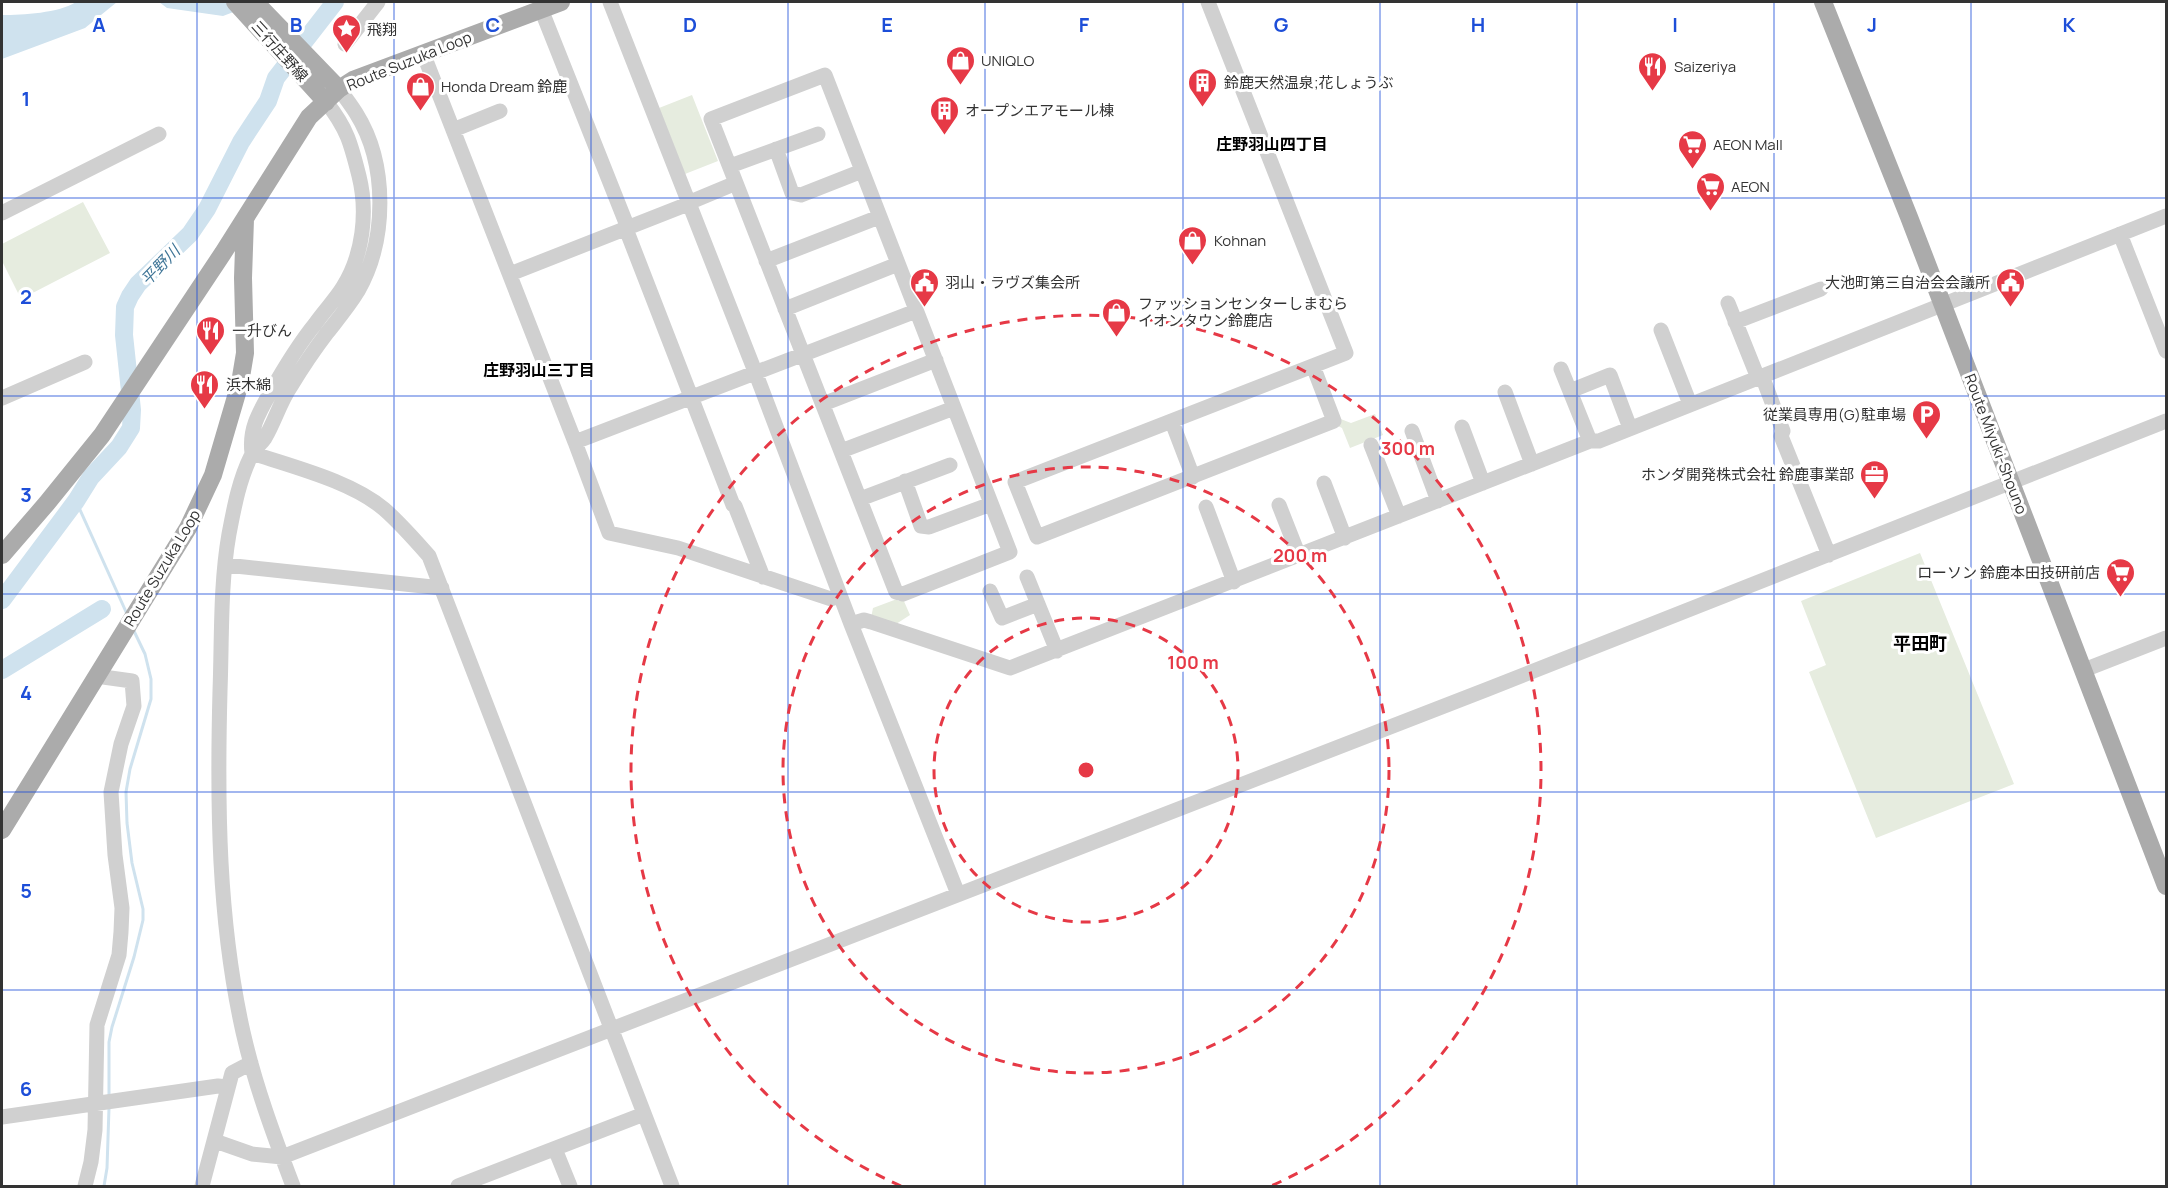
<svg xmlns="http://www.w3.org/2000/svg" width="2168" height="1188" viewBox="0 0 2168 1188" font-family="Manrope,'Noto Sans JP',sans-serif">
	<rect width="100%" height="100%" fill="#fff"/>
	<path fill="#e6ecdf" d="M 692,95 L 718,161 L 685,174 L 659,108 Z
		M 83,202 L 110,253 L 21,299 L 2,261 L 2,244 Z
		M 1375,414 L 1383,435 L 1350,448 L 1342,428 L 1336,425 L 1338,418 L 1351,423 Z
		M 1920,553 L 2014,784 L 1876,838 L 1809,672 L 1826,665 L 1801,601 Z
		M 897,599 L 898,601 L 903,599 L 910,615 L 893,626 L 871,618 L 873,608 Z"/>
	<path fill="#cfe2ee" d="M 76,2 L 117,2 L 85,28 L 2,59 L 2,15 C 23,15 59,13 76,2 Z
		M 159,2 L 260,2 L 223,16 L 167,8 Z"/>
	<g fill="none" stroke-linecap="round" stroke-linejoin="round">
		<path stroke="#cfe2ee" stroke-width="3" d="M 76,501 L 127,614
			M 109,1098 L 109,1042 L 112,1027 L 134,957 L 143,920 L 143,909 L 132,863 L 127,823 L 126,792 L 130,769 L 151,699 L 151,679 L 145,654 L 133,629
			M 104,1186 L 107,1168 L 109,1108"/>
		<path stroke="#cfe2ee" stroke-width="18" d="M 2,600 L 76,501 L 91,477 L 119,447 L 131,428 L 132,410 L 124,335 L 125,307 L 130,296 L 138,284 L 190,234 L 207,209 L 241,142 L 268,101 L 276,78 L 335,2
			M 2,670 L 102,609"/>
		<path stroke="#d0d0d0" stroke-width="15" d="M 610,2 L 756,374 L 851,624 L 958,894
			M 1208,2 L 1346,353 L 1015,482 L 1037,537 L 1334,421 L 1313,366
			M 541,9 L 628,228
			M 345,44 L 378,2
			M 423,53 L 575,442 L 916,311
			M 825,75 L 1010,552 L 903,594 L 896,592 L 711,119 Z
			M 453,130 L 500,111
			M 776,149 L 792,193 L 801,195 L 862,171
			M 730,166 L 818,134
			M 688,203 L 736,183
			M 2,213 L 159,134
			M 626,229 L 733,505 L 735,506 L 763,577
			M 2120,234 L 2166,351
			M 766,261 L 879,217
			M 510,274 L 688,204
			M 1728,303 L 1758,378
			M 785,309 L 898,264
			M 1735,322 L 1821,289
			M 1661,330 L 1690,404
			M 1561,369 L 1590,441
			M 1762,376 L 1783,431 L 1781,436 L 1829,555
			M 1570,391 L 1610,375 L 1630,428
			M 1505,392 L 1532,464
			M 2,398 L 85,362
			M 823,404 L 936,360
			M 1172,422 L 1193,477
			M 1462,427 L 1483,483
			M 1412,431 L 1438,501
			M 575,442 L 609,533 L 678,548 L 831,599 L 840,595
			M 1371,445 L 1399,516
			M 841,451 L 954,408
			M 252,453 C 293,467 351,481 384,509 C 400,523 415,540 429,556 L 672,1186
			M 252,453 C 249,430 258,414 270,393 C 283,370 298,345 315,324 C 324,311 335,300 343,287 C 363,255 368,212 359,176 C 351,144 347,128 326,102
			M 905,481 L 921,526 L 929,527 L 991,504
			M 1324,483 L 1345,538
			M 860,499 L 950,465
			M 1279,505 L 1299,556
			M 1206,507 L 1234,582
			M 226,565 L 442,588
			M 1027,577 L 1057,651
			M 990,591 L 1002,618 L 1038,604
			M 851,624 L 864,620 L 871,622 L 1010,668 L 1590,441 L 1599,441 L 2166,216
			M 2084,670 L 2166,638
			M 2,1117 L 218,1086 L 227,1087
			M 215,1141 L 252,1154 L 282,1157 L 1488,689 L 2166,421
			M 555,1149 L 570,1186
			M 85,1186 L 91,1162 L 95,1130 L 97,1025 L 119,955 L 121,932 L 122,908 L 115,855 L 111,792 L 121,744 L 134,706 L 132,681 L 96,676
			M 202,1186 L 232,1073 L 251,1063
			M 293,1186 C 274,1136 255,1085 243,1032 C 218,920 217,805 220,691 C 222,639 220,585 229,534 C 234,508 239,480 251,456 C 254,449 261,444 265,438 C 275,421 280,402 291,386 C 302,368 314,350 327,333 C 338,319 349,306 358,291 C 387,240 388,164 356,113 C 351,105 345,97 339,89
			M 458,1186 L 644,1114"/>
		<path stroke="#ababab" stroke-width="18" d="M 235,2 L 326,102
			M 255,2 L 339,89
			M 1823,2 L 1909,217 L 2166,886
			M 2,555 L 47,503 L 102,435 L 223,253 L 309,117 L 339,89 L 353,80 L 561,2
			M 2,830 L 188,528 L 213,475 L 240,383 L 245,353 L 243,278 L 245,219"/>
	</g>
	<path fill="none" stroke="#1d4ed8" stroke-width="1.5" stroke-opacity="0.55" d="M 197,2 L 197,1186M 394,2 L 394,1186M 591,2 L 591,1186M 788,2 L 788,1186M 985,2 L 985,1186M 1183,2 L 1183,1186M 1380,2 L 1380,1186M 1577,2 L 1577,1186M 1774,2 L 1774,1186M 1971,2 L 1971,1186M 2,198 L 2166,198M 2,396 L 2166,396M 2,594 L 2166,594M 2,792 L 2166,792M 2,990 L 2166,990"/>
	<g fill="none" stroke="#e63946" stroke-width="3" stroke-dasharray="10 8">
		<circle cx="1086" cy="770" r="152"/>
		<circle cx="1086" cy="770" r="303"/>
		<path d="M901 1186A455 455 0 1 1 1271 1186"/>
	</g>
	<defs>
		<symbol id="sight-pin" viewBox="-11 -11 22 30"><path d="M0 17L-7.5 6A9.5 9.5 0 1 1 7.5 6Z" fill="#e63946" stroke="#fff"/><path d="M0-6L1.8-2.2L6-1.7L2.9 1.2L3.7 5.4L0 3.3L-3.7 5.4L-2.9 1.2L-6-1.7L-1.8-2.2Z" fill="#fff"/></symbol>
		<symbol id="shop-pin" viewBox="-11 -11 22 30"><path d="M0 17L-7.5 6A9.5 9.5 0 1 1 7.5 6Z" fill="#e63946" stroke="#fff"/><path d="M-5-2.5h2.3a2.7 3.5 0 0 1 5.4 0H5L5.5 6h-11ZM-1.5-2.5h3a1.5 2.3 0 0 0-3 0Z" fill="#fff"/></symbol>
		<symbol id="restaurant-pin" viewBox="-11 -11 22 30"><path d="M0 17L-7.5 6A9.5 9.5 0 1 1 7.5 6Z" fill="#e63946" stroke="#fff"/><path d="M-5-6h1v4h1v-4h1v4h1v-4h1v5L-1.5 .5V6h-2V.5L-5-1ZM5-6V6H3V1.5H1.5Q1.5-4 5-6Z" fill="#fff"/></symbol>
		<symbol id="building-pin" viewBox="-11 -11 22 30"><path d="M0 17L-7.5 6A9.5 9.5 0 1 1 7.5 6Z" fill="#e63946" stroke="#fff"/><path d="M-4-6H4V6H1V3H-1V6H-4ZM-2.5-4.3h1.7v1.8h-1.7ZM.8-4.3h1.7v1.8H.8ZM-2.5-1h1.7V.8h-1.7ZM.8-1h1.7V.8H.8Z" fill="#fff"/></symbol>
		<symbol id="supermarket-pin" viewBox="-11 -11 22 30"><path d="M0 17L-7.5 6A9.5 9.5 0 1 1 7.5 6Z" fill="#e63946" stroke="#fff"/><path d="M-6-5.5h2.5l.6 2H6L4.5 2H-2.5L-4.4-4H-6ZM-1.5 3.2a1.3 1.3 0 1 0 .1 0ZM3 3.2a1.3 1.3 0 1 0 .1 0Z" fill="#fff"/></symbol>
		<symbol id="civic-pin" viewBox="-11 -11 22 30"><path d="M0 17L-7.5 6A9.5 9.5 0 1 1 7.5 6Z" fill="#e63946" stroke="#fff"/><path d="M-.6-6.5H3V-4.5H.6V-3L4-1V1h2V6H-6V1h2V-1L-.6-3ZM-1.2 2.5V6h2.4V2.5Z" fill="#fff"/></symbol>
		<symbol id="parking-pin" viewBox="-11 -11 22 30"><path d="M0 17L-7.5 6A9.5 9.5 0 1 1 7.5 6Z" fill="#e63946" stroke="#fff"/><path d="M-3.5-5.5H1a3.5 3.5 0 0 1 0 7H-1V5.5H-3.5ZM-1-3.4V-.6H.8a1.4 1.4 0 0 0 0-2.8Z" fill="#fff"/></symbol>
		<symbol id="office-pin" viewBox="-11 -11 22 30"><path d="M0 17L-7.5 6A9.5 9.5 0 1 1 7.5 6Z" fill="#e63946" stroke="#fff"/><path d="M-6-3h4V-5.5h4V-3h4V5H-6ZM-1-4.5V-3h2v-1.5ZM-6 0V1H6V0Z" fill="#fff"/></symbol>
	</defs>
	<g fill-rule="evenodd">
		<use href="#sight-pin" x="330" y="12" width="33" height="45"/>
		<use href="#shop-pin" x="944" y="44" width="33" height="45"/>
		<use href="#restaurant-pin" x="1636" y="50" width="33" height="45"/>
		<use href="#building-pin" x="1186" y="66" width="33" height="45"/>
		<use href="#shop-pin" x="404" y="70" width="33" height="45"/>
		<use href="#building-pin" x="928" y="94" width="33" height="45"/>
		<use href="#supermarket-pin" x="1676" y="128" width="33" height="45"/>
		<use href="#supermarket-pin" x="1694" y="170" width="33" height="45"/>
		<use href="#shop-pin" x="1176" y="224" width="33" height="45"/>
		<use href="#civic-pin" x="908" y="266" width="33" height="45"/>
		<use href="#civic-pin" x="1994" y="266" width="33" height="45"/>
		<use href="#shop-pin" x="1100" y="296" width="33" height="45"/>
		<use href="#restaurant-pin" x="194" y="314" width="33" height="45"/>
		<use href="#restaurant-pin" x="188" y="368" width="33" height="45"/>
		<use href="#parking-pin" x="1910" y="398" width="33" height="45"/>
		<use href="#office-pin" x="1858" y="458" width="33" height="45"/>
		<use href="#supermarket-pin" x="2104" y="556" width="33" height="45"/>
	</g>
	<g text-anchor="middle" dominant-baseline="central" stroke-width="6" stroke-linejoin="round" paint-order="stroke">
		<g font-size="15" fill="#333" stroke="#fff" text-anchor="start">
			<text x="367" y="29">飛翔</text>
			<text x="981" y="60">UNIQLO</text>
			<text x="1674" y="66">Saizeriya</text>
			<text x="1224" y="82">鈴鹿天然温泉;花しょうぶ</text>
			<text x="441" y="86">Honda Dream 鈴鹿</text>
			<text x="965" y="110">オープンエアモール棟</text>
			<text x="1713" y="144">AEON Mall</text>
			<text x="1731" y="186">AEON</text>
			<text x="1214" y="240">Kohnan</text>
			<text x="945" y="282">羽山・ラヴズ集会所</text>
			<text x="1990" y="282" text-anchor="end">大池町第三自治会会議所</text>
			<text x="1138" y="303">ファッションセンターしまむら<tspan x="1138" dy="17">イオンタウン鈴鹿店</tspan></text>
			<text x="232" y="330">一升びん</text>
			<text x="226" y="384">浜木綿</text>
			<text x="1906" y="414" text-anchor="end">従業員専用(G)駐車場</text>
			<text x="1854" y="474" text-anchor="end">ホンダ開発株式会社 鈴鹿事業部</text>
			<text x="2100" y="572" text-anchor="end">ローソン 鈴鹿本田技研前店</text>
		</g>
		<g font-size="15" fill="#333" stroke="#fff">
			<text transform="translate(280 51) rotate(48)">三行庄野線</text>
			<text transform="translate(409 61) rotate(-22)">Route Suzuka Loop</text>
			<text transform="translate(1996 444) rotate(69)">Route Miyuki-Shouno</text>
			<text transform="translate(162 568) rotate(-59)">Route Suzuka Loop</text>
		</g>
		<g font-size="16" font-weight="bold" fill="#000" stroke="#fff">
			<text x="1272" y="144">庄野羽山四丁目</text>
			<text x="539" y="370">庄野羽山三丁目</text>
		</g>
		<g font-size="16" font-style="italic" fill="#3f7597" stroke="#fff">
			<text transform="translate(160 265) rotate(-46)">平野川</text>
		</g>
		<g font-size="18" font-weight="bold" fill="#000" stroke="#fff">
			<text x="1920" y="643">平田町</text>
		</g>
	</g>
	<g font-size="20" text-anchor="middle" font-weight="bold" fill="#1d4ed8" stroke="#fff" stroke-width="6" stroke-linejoin="round" paint-order="stroke">
		<text x="99" y="32">A</text>
		<text x="296" y="32">B</text>
		<text x="493" y="32">C</text>
		<text x="690" y="32">D</text>
		<text x="887" y="32">E</text>
		<text x="1084" y="32">F</text>
		<text x="1281" y="32">G</text>
		<text x="1478" y="32">H</text>
		<text x="1675" y="32">I</text>
		<text x="1872" y="32">J</text>
		<text x="2069" y="32">K</text>
		<text x="26" y="106">1</text>
		<text x="26" y="304">2</text>
		<text x="26" y="502">3</text>
		<text x="26" y="700">4</text>
		<text x="26" y="898">5</text>
		<text x="26" y="1096">6</text>
	</g>
	<circle cx="1086" cy="770" r="9" fill="#e63946" stroke="#fff" stroke-width="3"/>
	<g font-size="18" text-anchor="middle" font-weight="bold" fill="#e63946" stroke="#fff" stroke-width="6" stroke-linejoin="round" paint-order="stroke">
		<text x="1408" y="455">300 m</text>
		<text x="1300" y="562">200 m</text>
		<text x="1193" y="669">100 m</text>
	</g>
	<rect width="2168" height="1188" fill="none" stroke="#333333" stroke-width="6"/>
</svg>
